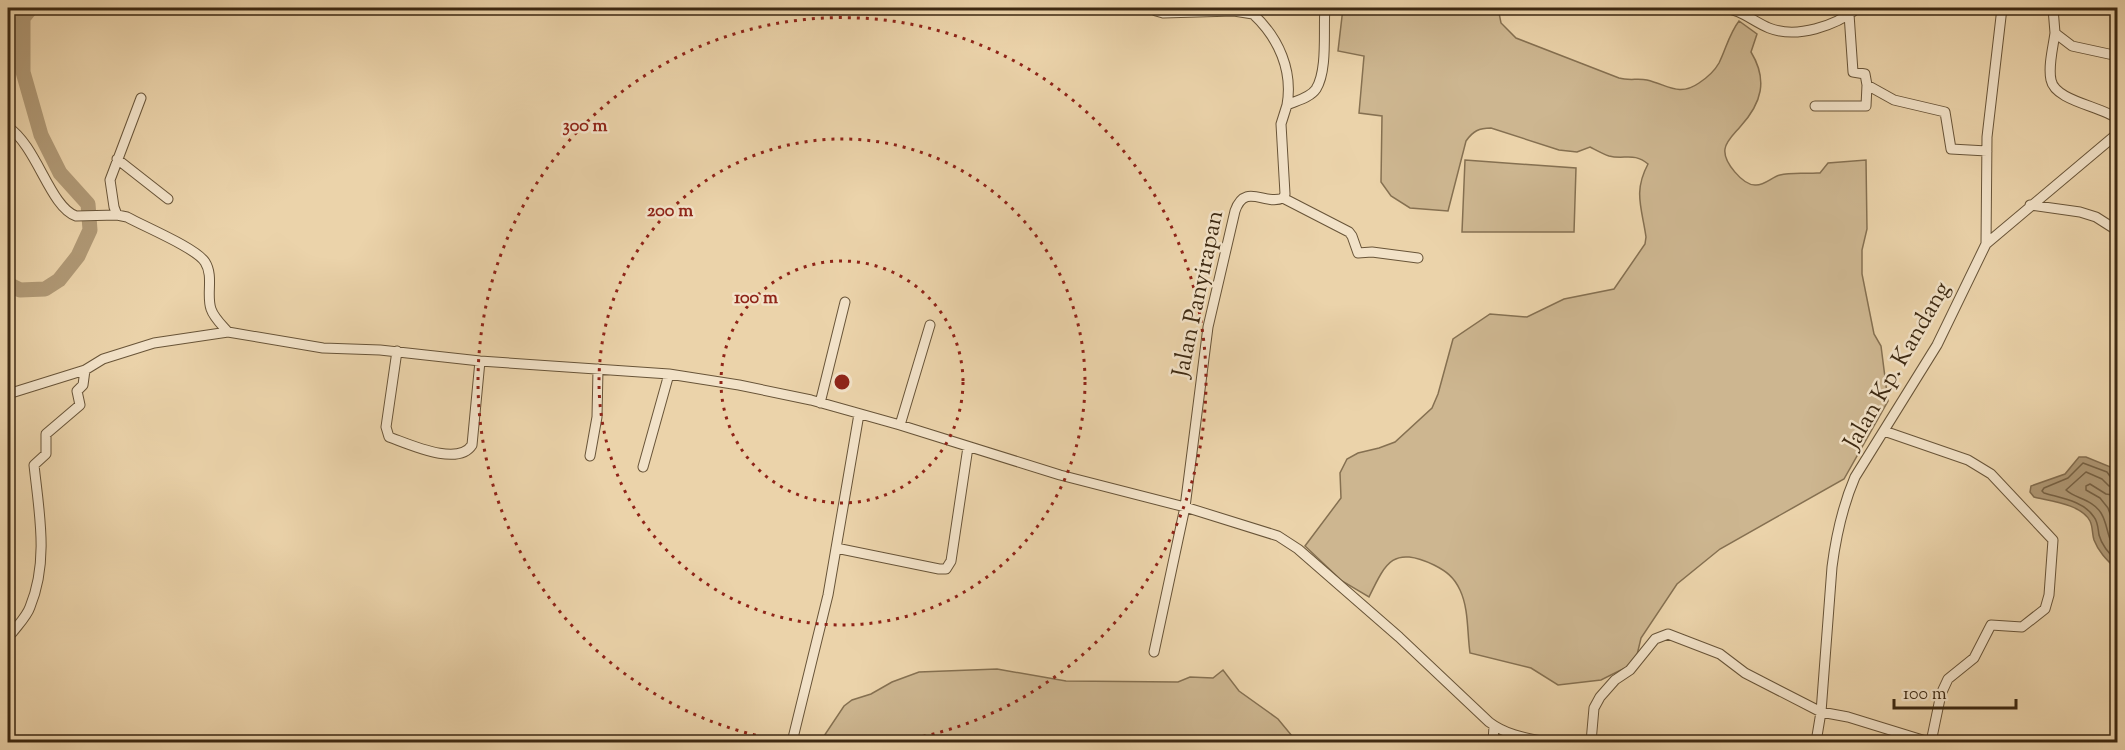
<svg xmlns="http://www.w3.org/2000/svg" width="2125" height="750" viewBox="0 0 2125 750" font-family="'Sorts Mill Goudy',serif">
	<rect width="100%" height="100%" fill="#ebd3aa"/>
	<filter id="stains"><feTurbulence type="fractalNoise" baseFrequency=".00333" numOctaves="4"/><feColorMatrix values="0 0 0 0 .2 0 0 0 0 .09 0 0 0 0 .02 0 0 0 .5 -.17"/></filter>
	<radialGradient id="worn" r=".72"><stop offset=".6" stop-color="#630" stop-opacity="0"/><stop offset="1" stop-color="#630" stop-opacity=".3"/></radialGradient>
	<path fill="#cdb690" stroke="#857051" stroke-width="1.5" d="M 1343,8 L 1498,8 L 1501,23 L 1516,38 L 1619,78 C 1629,81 1638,78 1647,80 C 1668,85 1679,97 1699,83 C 1708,77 1714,72 1719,63 C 1726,49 1729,34 1739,21 L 1757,34 L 1751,52 C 1768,80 1762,103 1740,127 C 1735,133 1726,141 1725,149 C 1723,162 1743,185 1755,185 C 1764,186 1772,177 1780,175 C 1791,172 1806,174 1817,173 L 1820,173 L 1828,163 L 1866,160 L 1867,229 L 1862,250 L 1862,274 L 1874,334 L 1881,346 L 1888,401 L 1844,479 L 1720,549 L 1677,584 L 1641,638 L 1637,655 L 1629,666 L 1601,680 L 1558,685 L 1531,668 L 1470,653 C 1467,633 1469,609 1460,590 C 1454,577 1446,571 1434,565 C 1393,546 1386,562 1369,597 L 1342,581 L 1305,546 L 1341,498 L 1340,473 L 1347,459 L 1358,453 L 1379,448 L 1395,442 L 1432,408 L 1438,394 L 1453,339 L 1490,314 L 1527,317 L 1564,299 L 1614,289 L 1645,244 L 1646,237 C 1642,208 1633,192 1648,164 C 1634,152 1624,160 1609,156 C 1603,154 1596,150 1590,147 L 1577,152 L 1559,150 L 1491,128 C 1479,128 1473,131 1466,141 L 1448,211 L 1410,208 L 1391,196 L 1381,182 L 1382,116 L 1359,113 L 1364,56 L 1338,51 Z
		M 1465,160 L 1576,168 L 1574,232 L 1462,232 Z
		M 997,669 L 1066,681 L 1178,682 L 1190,677 L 1213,678 L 1223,670 L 1239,691 L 1278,719 L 1297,742 L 820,742 L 844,706 L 852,700 L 871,694 L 892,682 L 919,672 Z"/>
	<path fill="#b09976" stroke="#826c4e" stroke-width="1.5" d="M 2079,457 L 2086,457 L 2113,468 L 2117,479 L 2117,570 C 2108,561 2099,553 2094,540 C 2092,534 2093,527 2090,521 C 2081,504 2050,501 2034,497 L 2030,492 L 2031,486 L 2065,474 Z"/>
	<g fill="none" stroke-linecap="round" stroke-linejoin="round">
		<path stroke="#766144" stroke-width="1.5" d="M 2118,480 L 2112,479 L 2107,472 L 2083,463 L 2068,478 L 2044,488 L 2042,491 L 2044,493 C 2060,498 2084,501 2094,517 C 2098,522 2098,529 2099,535 C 2102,546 2109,554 2118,562
			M 2118,487 L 2109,486 L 2102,479 L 2086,472 L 2066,490 C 2076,499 2092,499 2101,513 C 2109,526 2106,540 2118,551
			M 2118,496 L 2106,494 L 2090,484 L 2086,486 L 2086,490 L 2100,498 L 2108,508 L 2118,536"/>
		<path stroke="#b09976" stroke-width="15" d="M 8,284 L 20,290 L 45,289 L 59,280 L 78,256 L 90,230 L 88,204 L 60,173 L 41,135 L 23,72 L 23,18 L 31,8"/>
		<defs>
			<path id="minor" d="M 1152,8 L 1156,11 L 1163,13 L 1234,11 L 1253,14 C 1279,38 1293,71 1287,105
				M 1722,8 C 1741,9 1752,21 1769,28 C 1797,39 1835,26 1858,8
				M 2053,8 L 2055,33 L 2072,46 L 2118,56
				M 1849,14 L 1853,72 L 1865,74 L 1867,85 L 1894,100 L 1945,112 L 1951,149 L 1987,151
				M 2055,33 C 2053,48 2048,66 2051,80 C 2055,101 2101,106 2118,119
				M 1815,106 L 1866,106 L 1867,85
				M 8,127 C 37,146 50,207 76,216 L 117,215 L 127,217 C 145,227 196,248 205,262 C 214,276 206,295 211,309 C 214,318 222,325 228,332
				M 117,159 L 168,199
				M 1283,198 L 1349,232 L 1352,236 L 1358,253 L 1372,252 L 1418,258
				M 2030,205 L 2080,212 L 2096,217 L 2118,231
				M 117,215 L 114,207 L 110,180 L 141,98
				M 1986,244 L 2118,133
				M 397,351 L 386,427 L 389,437 C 409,444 458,467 472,445 L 480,361
				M 8,394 L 85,370 L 103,359 L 154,343 L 228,332 L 323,348 L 380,350 L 480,361 L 669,374 L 739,385 L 811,400 L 900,425 L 1060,475 L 1185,507 L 1278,536 L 1298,549 L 1399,637 L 1489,722 C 1506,735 1526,738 1547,742
				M 820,403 L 845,302
				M 900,425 L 930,325
				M 1884,431 L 1968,460 L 1991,474 L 2053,540 L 2049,595 L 2045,609 L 2022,627 L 1991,625 L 1974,658 L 1948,679 L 1941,694 L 1931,742
				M 590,456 L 597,417 L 598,369
				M 643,467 L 669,374
				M 836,548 L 939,569 L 946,569 L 951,561 L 968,447
				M 8,634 L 12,633 C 18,625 27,616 30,607 C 49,561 39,512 34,465 L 46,454 L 46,434 L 80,405 L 77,391 L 83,385 L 85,370
				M 1154,652 L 1185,507 L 1208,327 L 1235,211 C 1245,182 1265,206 1283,198 L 1285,194 L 1281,124 L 1287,105 C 1295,101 1310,98 1316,89 C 1328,70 1323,29 1325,8
				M 792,742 L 828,595 L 859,414
				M 1493,742 L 1494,726
				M 1591,742 L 1594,708 L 1600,697 L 1615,680 L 1630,670 L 1655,639 L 1668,634 L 1720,654 L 1745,673 L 1821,712 L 1848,717 L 1929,742
				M 1816,742 L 1821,712 L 1832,567 C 1836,536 1843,505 1855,477 L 1937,345 L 1986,244 L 1987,137 L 2002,8"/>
		</defs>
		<use href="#minor" stroke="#685438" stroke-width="11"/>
		<use href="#minor" stroke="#f2e2c8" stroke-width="9"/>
	</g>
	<g fill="none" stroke="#8f2418" stroke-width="3" stroke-dasharray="3 6">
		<circle cx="842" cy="382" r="121"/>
		<circle cx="842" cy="382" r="243"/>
		<path d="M791 742A364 364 0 1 1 893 742"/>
	</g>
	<g text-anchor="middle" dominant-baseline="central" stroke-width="5" stroke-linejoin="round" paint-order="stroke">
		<g font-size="24" fill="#3d2912" stroke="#f2e2c8">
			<text transform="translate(1199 294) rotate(-78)">Jalan Panyirapan</text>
			<text transform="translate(1898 366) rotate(-60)">Jalan Kp. Kandang</text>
		</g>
	</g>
	<circle cx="842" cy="382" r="9" fill="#8f2418" stroke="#f2e2c8" stroke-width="3"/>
	<g font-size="18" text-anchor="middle" font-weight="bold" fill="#8f2418" stroke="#f2e2c8" stroke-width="5" stroke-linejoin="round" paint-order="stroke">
		<text x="585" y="131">300 m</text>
		<text x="670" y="216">200 m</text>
		<text x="756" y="303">100 m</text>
	</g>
	<rect width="2125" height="750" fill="none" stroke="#ebd3aa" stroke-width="30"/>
	<rect x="9" y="9" width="2107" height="732" fill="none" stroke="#3d2912" stroke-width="3"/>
	<rect x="15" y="15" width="2095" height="720" fill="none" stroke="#3d2912" stroke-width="1.5"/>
	<path d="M1894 699v9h122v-9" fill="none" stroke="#3d2912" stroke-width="3"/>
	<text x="1903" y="699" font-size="18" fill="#3d2912" stroke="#f2e2c8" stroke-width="4.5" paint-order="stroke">100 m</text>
	<rect width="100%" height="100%" filter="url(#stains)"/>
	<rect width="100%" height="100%" fill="url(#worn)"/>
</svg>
